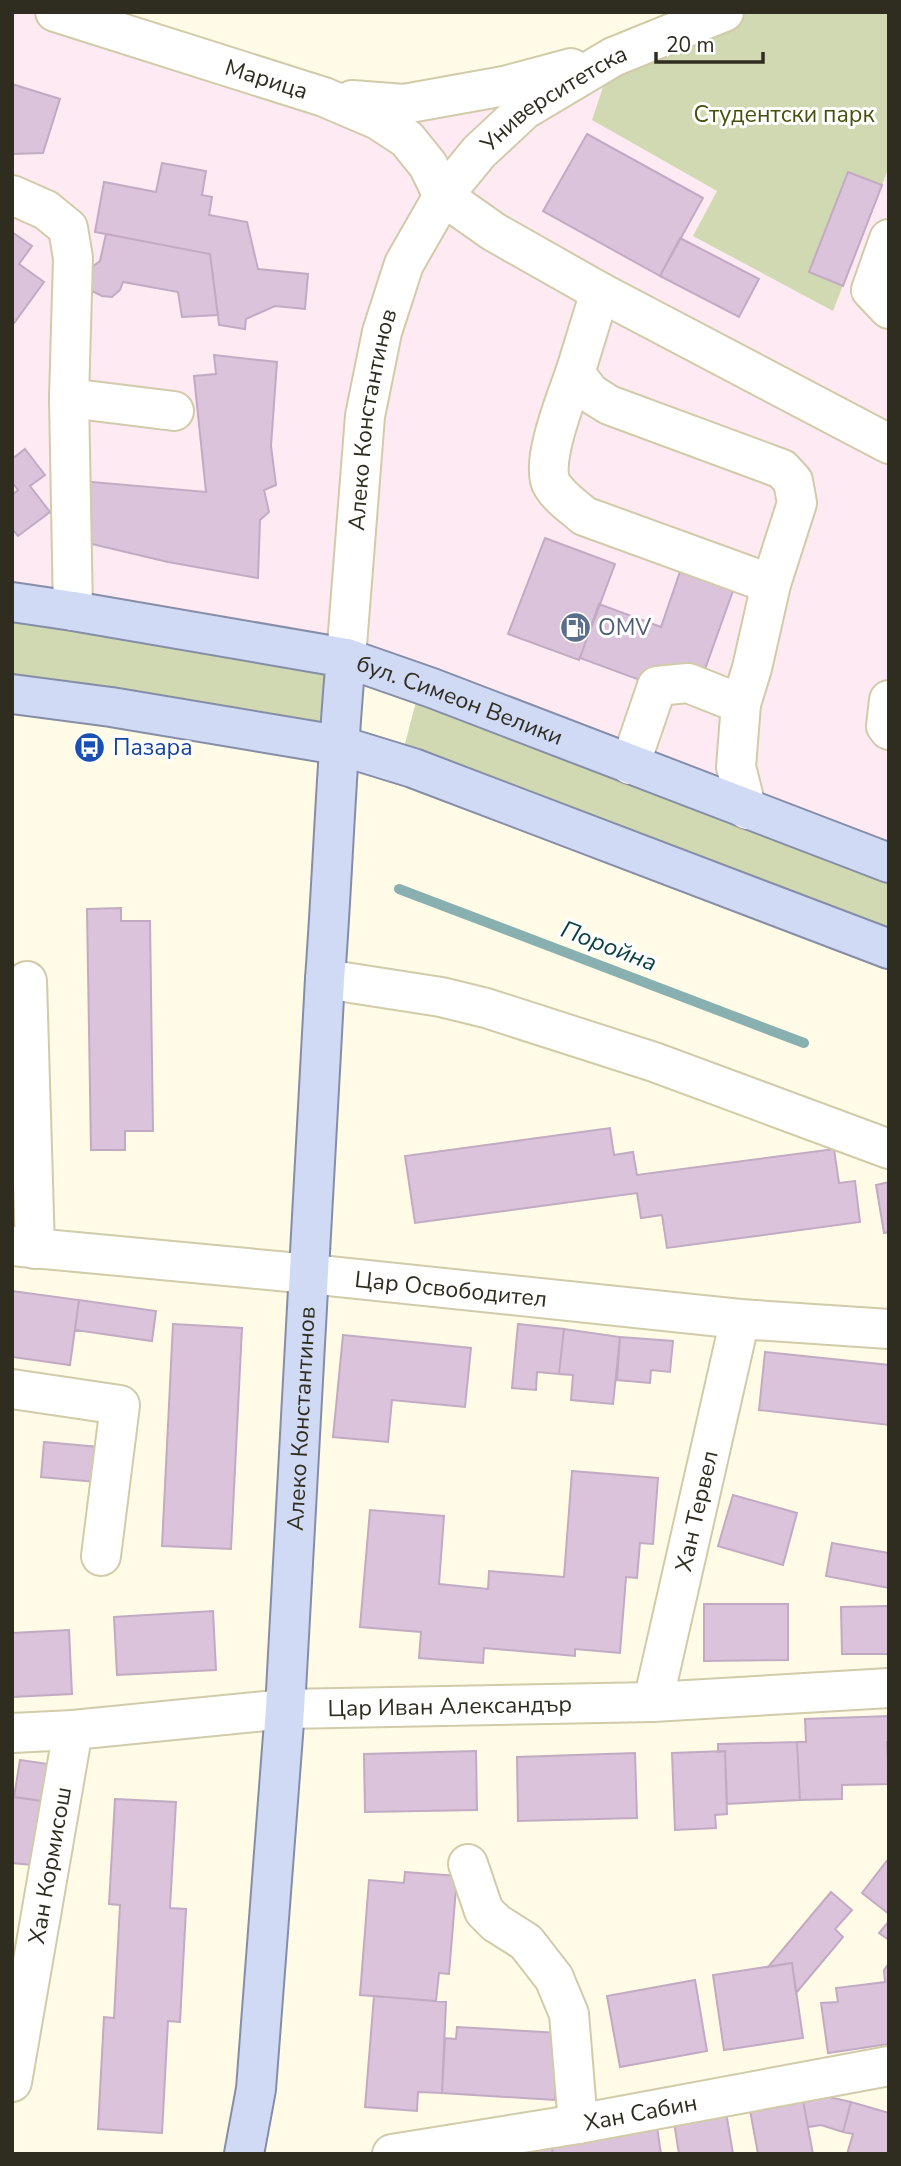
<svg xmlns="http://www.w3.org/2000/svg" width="901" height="2166" viewBox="0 0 901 2166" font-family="'Nunito Sans',sans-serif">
	<rect width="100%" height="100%" fill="#fffbe7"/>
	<path fill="#feeaf3" d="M 12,12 L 55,12 L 324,97 L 613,57 L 592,120 L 717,191 L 694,235 L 833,311 L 889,167 L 889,863 L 432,688 L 12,602 Z"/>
	<path fill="#d0d9b2" d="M 724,12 L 889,12 L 889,167 L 833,311 L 693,236 L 717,191 L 592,120 L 613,57 Z
		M 12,602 L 346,658 L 338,745 L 12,694 Z
		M 417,698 L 889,882 L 889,938 L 403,751 Z"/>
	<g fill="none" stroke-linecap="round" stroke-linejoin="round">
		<path stroke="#89b0b0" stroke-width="10" d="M 399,889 L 804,1043"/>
	</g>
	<path fill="#dcc3dc" stroke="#c3aac3" stroke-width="2" d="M 12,84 L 60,99 L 43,153 L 12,154 Z
		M 587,134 L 703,198 L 660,276 L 543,211 Z
		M 162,163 L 206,171 L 202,195 L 212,197 L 209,215 L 247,222 L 258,269 L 308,274 L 305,309 L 275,306 L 246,319 L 245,329 L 219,325 L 210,254 L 95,232 L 104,182 L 156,192 Z
		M 848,172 L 882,185 L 843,286 L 809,272 Z
		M 12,232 L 32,246 L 19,264 L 44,282 L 12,326 Z
		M 106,234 L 210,254 L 218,315 L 182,317 L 178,292 L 123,282 L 120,290 L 112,297 L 102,296 L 90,290 L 92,267 L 100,261 Z
		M 680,238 L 759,279 L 739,317 L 660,276 Z
		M 214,355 L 277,362 L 271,446 L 276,485 L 264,490 L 269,512 L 260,520 L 258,578 L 168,562 L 79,541 L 81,481 L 206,492 L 194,376 L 216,374 Z
		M 25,449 L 45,475 L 30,486 L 50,512 L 18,536 L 12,529 L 12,495 L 18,490 L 12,482 L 12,459 Z
		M 545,538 L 615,564 L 579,660 L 508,634 Z
		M 682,566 L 735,585 L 694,700 L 580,658 L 599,604 L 661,627 Z
		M 121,908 L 121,921 L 150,921 L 153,1131 L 125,1131 L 125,1150 L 91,1150 L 87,909 Z
		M 610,1128 L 614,1155 L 633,1152 L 637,1175 L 834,1149 L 839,1183 L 855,1181 L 860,1222 L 667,1248 L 662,1215 L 641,1218 L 637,1193 L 415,1223 L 405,1156 Z
		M 889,1182 L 889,1232 L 884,1233 L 876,1185 Z
		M 12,1291 L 79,1300 L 70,1365 L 12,1357 Z
		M 79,1300 L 156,1311 L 152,1341 L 75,1330 Z
		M 173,1324 L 242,1328 L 231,1549 L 162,1546 Z
		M 518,1324 L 564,1329 L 559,1374 L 537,1372 L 536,1390 L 512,1388 Z
		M 564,1329 L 620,1337 L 613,1404 L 571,1400 L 573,1375 L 559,1374 Z
		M 343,1335 L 471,1348 L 465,1407 L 392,1400 L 388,1442 L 333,1437 Z
		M 620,1337 L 673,1341 L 670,1372 L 651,1370 L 650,1383 L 617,1380 Z
		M 765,1352 L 889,1365 L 889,1425 L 759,1410 Z
		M 44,1442 L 99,1447 L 96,1482 L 41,1477 Z
		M 572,1471 L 658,1478 L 653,1544 L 640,1543 L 637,1578 L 626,1577 L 620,1653 L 575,1649 L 575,1656 L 484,1648 L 483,1663 L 419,1658 L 421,1632 L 360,1627 L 370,1510 L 444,1516 L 439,1584 L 488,1589 L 489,1571 L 564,1577 Z
		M 733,1495 L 797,1513 L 783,1565 L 718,1546 Z
		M 832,1543 L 889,1553 L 889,1588 L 826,1576 Z
		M 704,1604 L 788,1604 L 788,1660 L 704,1661 Z
		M 889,1606 L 889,1654 L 842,1654 L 841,1607 Z
		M 213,1611 L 216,1670 L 117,1675 L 114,1617 Z
		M 69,1630 L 72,1694 L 12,1697 L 12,1633 Z
		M 889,1716 L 889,1742 L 887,1742 L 889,1784 L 842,1785 L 842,1799 L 800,1800 L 797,1742 L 806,1742 L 805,1719 Z
		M 797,1742 L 800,1800 L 727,1804 L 725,1751 L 718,1752 L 718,1744 Z
		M 476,1751 L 477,1810 L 365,1812 L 364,1754 Z
		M 725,1751 L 727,1814 L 715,1815 L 716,1828 L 675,1830 L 672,1753 Z
		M 635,1753 L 637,1818 L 518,1821 L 517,1757 Z
		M 20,1760 L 55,1765 L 50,1802 L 14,1797 Z
		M 12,1797 L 50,1802 L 42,1866 L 12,1863 Z
		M 115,1799 L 176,1802 L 170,1908 L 186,1909 L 180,2022 L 168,2021 L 162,2133 L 98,2129 L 104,2017 L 114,2018 L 120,1905 L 109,1904 Z
		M 889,1858 L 889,1914 L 862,1893 Z
		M 405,1872 L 457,1876 L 449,1974 L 439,1973 L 436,2001 L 360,1995 L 369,1880 L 404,1883 Z
		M 831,1892 L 852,1910 L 835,1929 L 843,1937 L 796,1993 L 792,1963 L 768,1967 Z
		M 889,1921 L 889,1940 L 879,1933 Z
		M 792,1963 L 803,2038 L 724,2050 L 713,1975 Z
		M 889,1963 L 889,2044 L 828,2053 L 821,2003 L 838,2002 L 836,1988 L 885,1982 L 884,1970 Z
		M 695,1980 L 707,2051 L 620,2067 L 607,1996 Z
		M 374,1996 L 446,2002 L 442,2093 L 418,2092 L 417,2111 L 365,2107 Z
		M 457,2027 L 559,2033 L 555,2100 L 442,2093 L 445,2038 L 456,2039 Z
		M 824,2096 L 851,2102 L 843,2132 L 821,2125 L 808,2127 L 803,2101 Z
		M 803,2101 L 813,2154 L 758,2154 L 750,2110 Z
		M 851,2102 L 889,2113 L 889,2154 L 847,2154 L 853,2134 L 843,2132 Z
		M 726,2112 L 733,2154 L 679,2154 L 674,2122 Z
		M 657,2127 L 661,2154 L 553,2154 L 551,2144 Z
		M 551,2144 L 553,2154 L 487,2154 Z"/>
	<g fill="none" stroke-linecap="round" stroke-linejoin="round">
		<defs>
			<g id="minor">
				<path id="s1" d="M 55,12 L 324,97 L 378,120 L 407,139 L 428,165 L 443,196 L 494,232 L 600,292 L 889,444"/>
				<path d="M 352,100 L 404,104 L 504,86 L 571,68"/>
				<path d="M 12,195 L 46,210 L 68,228 L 73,258 L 69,398 L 73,611"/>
				<path d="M 889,239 L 871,290 L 889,309"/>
				<path d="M 600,292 L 575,373 L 590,393 L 609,405 L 782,469 L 793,481 L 797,503 L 771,584 L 752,668 L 741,704 L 736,767 L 747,810"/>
				<path d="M 575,373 C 567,396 539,465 552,485 C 560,498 573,506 584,516 L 771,584"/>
				<path d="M 69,398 L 174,411"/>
				<path id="s2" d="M 346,658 L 365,416 L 382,332 L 404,264 L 443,196 L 479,152 L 524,110 L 613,57 L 724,12"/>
				<path d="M 889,700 L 886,726 L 889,730"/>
				<path d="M 630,765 L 657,686 L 688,683 L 741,704"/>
				<path d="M 325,979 L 441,997 L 486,1008 L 654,1062 L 889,1149"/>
				<path d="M 27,981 L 35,1249"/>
				<path id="s3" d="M 12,1246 L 310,1274 L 740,1319 L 889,1329"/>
				<path d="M 12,1389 L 120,1405 L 101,1556"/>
				<path id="s4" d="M 653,1702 L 740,1319"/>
				<path id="s5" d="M 12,1733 L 73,1730 L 285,1709 L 653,1702 L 889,1688"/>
				<path d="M 468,1864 L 484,1911 L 496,1923 L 526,1942 L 554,1978 L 569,2014 L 578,2124"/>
				<path id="s6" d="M 12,2082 L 73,1730"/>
				<path id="s7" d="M 392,2154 L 578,2124 L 889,2066"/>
			</g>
			<g id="major">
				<path id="s8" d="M 12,602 L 73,611 L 346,658 L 432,688 L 889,863"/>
				<path d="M 12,694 L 111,707 L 338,745 L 413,768 L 889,949"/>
				<path id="s9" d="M 244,2154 L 256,2089 L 285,1709 L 325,979 C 333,872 336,765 346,658"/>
			</g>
		</defs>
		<use href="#minor" stroke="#d1cbaa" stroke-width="42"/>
		<use href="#major" stroke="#858da7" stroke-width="42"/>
		<use href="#minor" stroke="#fff" stroke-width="38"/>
		<use href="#major" stroke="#d1daf5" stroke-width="38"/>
	</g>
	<defs>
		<symbol id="fuel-disc" viewBox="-11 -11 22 22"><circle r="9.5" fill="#5c6f8a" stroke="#fff"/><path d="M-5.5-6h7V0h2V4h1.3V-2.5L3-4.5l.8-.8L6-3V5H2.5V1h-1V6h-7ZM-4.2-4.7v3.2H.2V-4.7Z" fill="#fff"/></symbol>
		<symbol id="bus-disc" viewBox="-11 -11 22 22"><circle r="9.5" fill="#1a4fb4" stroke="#fff"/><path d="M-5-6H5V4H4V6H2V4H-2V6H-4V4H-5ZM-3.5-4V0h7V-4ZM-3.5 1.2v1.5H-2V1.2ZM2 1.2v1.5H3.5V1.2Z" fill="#fff"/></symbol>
	</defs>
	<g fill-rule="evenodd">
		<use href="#fuel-disc" x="558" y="610" width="35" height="35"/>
		<use href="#bus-disc" x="72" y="730" width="35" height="35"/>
	</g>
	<g text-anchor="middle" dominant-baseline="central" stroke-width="6" stroke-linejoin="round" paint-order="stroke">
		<g font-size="23" fill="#2f2d20" stroke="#fff">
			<text stroke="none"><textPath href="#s1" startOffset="222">Марица</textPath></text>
			<text stroke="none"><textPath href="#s2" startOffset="628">Университетска</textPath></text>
			<text stroke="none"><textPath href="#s2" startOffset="240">Алеко Константинов</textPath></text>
			<text stroke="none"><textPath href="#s8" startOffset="460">бул. Симеон Велики</textPath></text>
			<text stroke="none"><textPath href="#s3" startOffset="441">Цар Освободител</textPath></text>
			<text stroke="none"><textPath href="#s9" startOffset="738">Алеко Константинов</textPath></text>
			<text stroke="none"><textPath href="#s4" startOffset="196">Хан Тервел</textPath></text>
			<text stroke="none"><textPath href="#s5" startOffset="439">Цар Иван Александър</textPath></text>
			<text stroke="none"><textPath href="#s6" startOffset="220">Хан Кормисош</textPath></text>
			<text stroke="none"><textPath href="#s7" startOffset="252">Хан Сабин</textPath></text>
		</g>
		<g font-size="23" fill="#47510d" stroke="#fff">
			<text x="784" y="114">Студентски парк</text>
		</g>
		<g font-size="23" fill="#4e5e75" stroke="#fff" text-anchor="start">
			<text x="598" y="627">OMV</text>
		</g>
		<g font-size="23" fill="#164399" stroke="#fff" text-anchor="start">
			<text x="113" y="747">Пазара</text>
		</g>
		<g font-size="24" font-style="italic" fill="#083f43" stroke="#fff">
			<text transform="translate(609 946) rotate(21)">Поройна</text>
		</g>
	</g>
	<rect width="901" height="2166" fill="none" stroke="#2f2d20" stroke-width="28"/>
	<path d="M656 52v10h107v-10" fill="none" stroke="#2f2d20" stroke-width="3.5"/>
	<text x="666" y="52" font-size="21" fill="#2f2d20" stroke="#ffffff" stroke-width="5" paint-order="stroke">20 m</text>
</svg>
